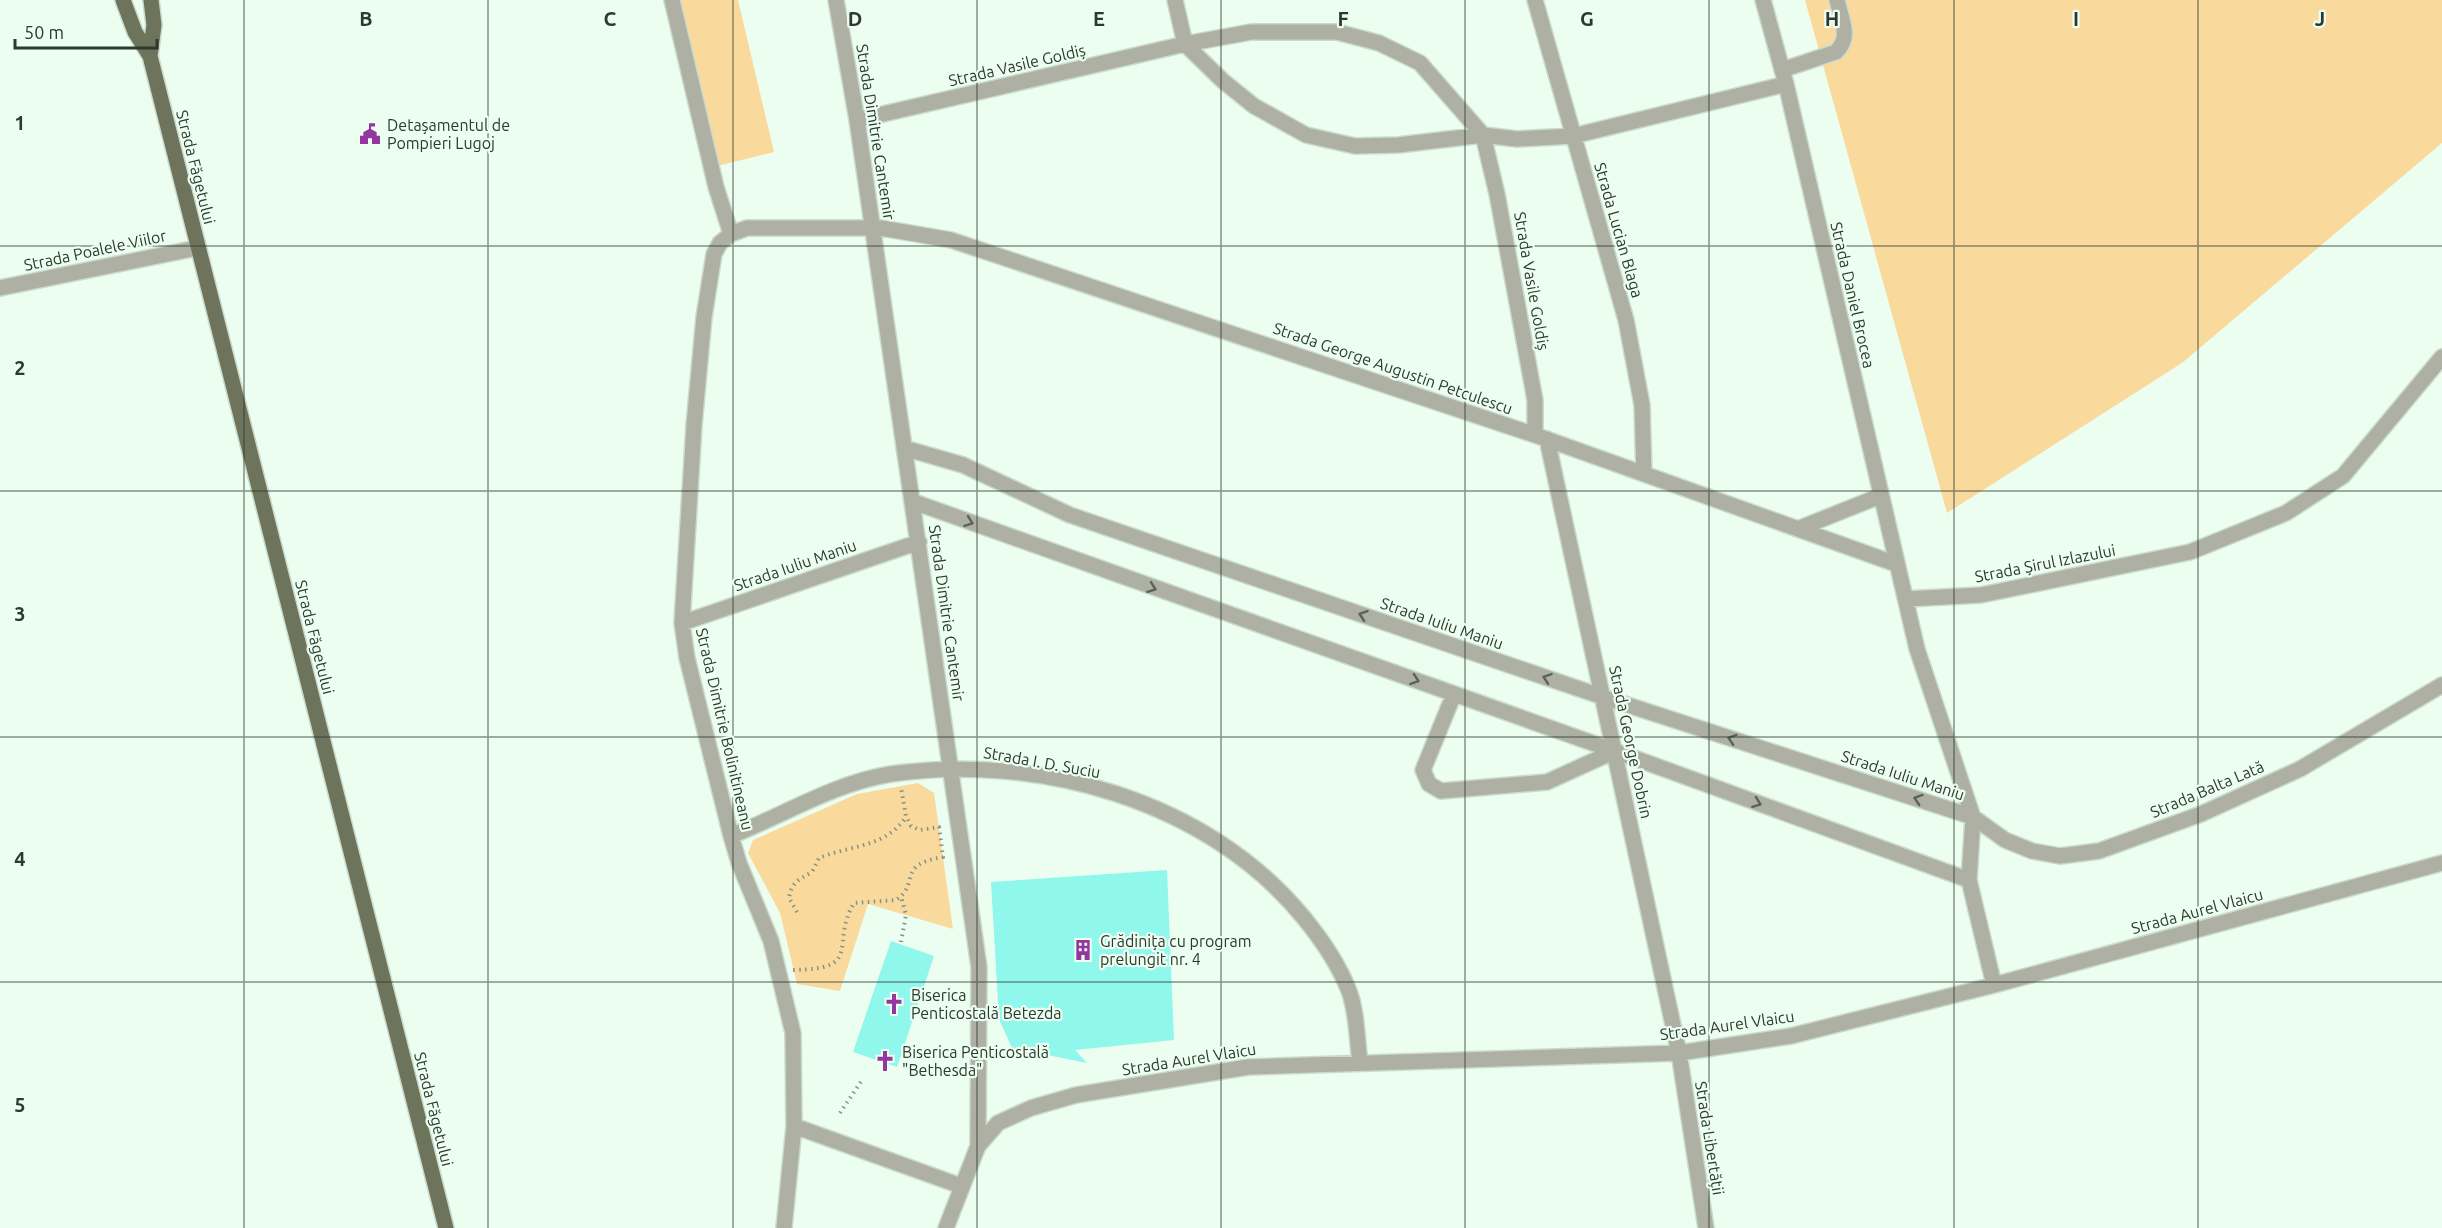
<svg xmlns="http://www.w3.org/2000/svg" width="2442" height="1228" viewBox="0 0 2442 1228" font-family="Ubuntu,sans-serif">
	<rect width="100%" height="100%" fill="#ecfef0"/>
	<path fill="#fada9c" d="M 676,0 L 738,0 L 774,152 L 717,166 Z
		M 1805,0 L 2442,0 L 2442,143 L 2182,363 L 1947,513 Z
		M 918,783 L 934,793 L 953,929 L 868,904 L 840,991 L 797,984 L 780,913 L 748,853 L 753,840 L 857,794 Z"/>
	<path fill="#8ff7eb" d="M 1167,870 L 1174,1040 L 1075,1050 L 1087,1063 L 1012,1048 L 999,1019 L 991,882 Z
		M 891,941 L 934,956 L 897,1067 L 853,1052 Z"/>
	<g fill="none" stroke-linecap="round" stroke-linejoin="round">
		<defs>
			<path id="minor" d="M 672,0 L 716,187 L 731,234
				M 836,0 L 857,120 L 979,967 L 978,1146 L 946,1228
				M 1175,0 L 1185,44 L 1223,81 L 1254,106 L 1306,135 L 1355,146 L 1398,145 L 1483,135 L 1517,139 L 1573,136 L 1786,84
				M 1535,0 L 1626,320 L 1642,405 L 1644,474
				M 1763,0 L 1786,84 L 1917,649 L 1973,817 L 1969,880 L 1994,985
				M 1782,70 L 1836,52 C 1852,37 1841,19 1837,0
				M 857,120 L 1185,44 L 1251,32 L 1337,32 L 1379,43 L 1420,63 L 1483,135 L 1497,194 L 1535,400 L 1535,435
				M 0,288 L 197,248
				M 1547,439 L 1679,1053 L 1706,1228
				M 904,448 L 963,465 L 1070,515 L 1603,697 L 1973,817 L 2005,840 L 2032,851 L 2060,856 L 2099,851 L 2201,814 L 2300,769 L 2442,685
				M 914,502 L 1615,751 L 1969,880
				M 1800,528 L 1880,496
				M 1906,599 L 1981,595 L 2190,552 L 2286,513 L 2343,476 L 2442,357
				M 682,623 L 919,542
				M 1454,694 L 1423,770 L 1429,784 L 1441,791 L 1547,782 L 1615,751
				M 731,836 C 784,815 834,783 891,774 C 1038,753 1208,800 1304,918 C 1322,940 1339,965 1349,991 C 1357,1012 1357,1040 1360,1063
				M 794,1126 L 961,1186
				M 978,1146 L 998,1123 L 1031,1108 L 1076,1095 L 1248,1067 L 1679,1053 L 1791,1036 L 1994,985 L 2442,863
				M 784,1228 L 794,1126 L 793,1033 L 771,941 L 739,863 L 731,836 L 687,658 L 682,623 L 694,425 L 704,317 L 714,254 L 720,243 L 731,234 L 747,228 L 881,228 L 951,240 L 1535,435 L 1896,564"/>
			<path id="major" d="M 123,0 L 135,32 L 150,56 L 446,1228
				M 150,56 L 154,25 L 151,0"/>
		</defs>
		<use href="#minor" stroke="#cadbcd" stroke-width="18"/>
		<use href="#major" stroke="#cadbcd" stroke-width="18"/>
		<path stroke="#849388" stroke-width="4" stroke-dasharray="1.5 4.5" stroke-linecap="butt" d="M 797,912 L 789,898 C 792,881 799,880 812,872 L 819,858 C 850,845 885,848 906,817
			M 901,942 L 906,915 L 901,896
			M 793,970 C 865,969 829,945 854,903 L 896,900 C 921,883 895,865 943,857 L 939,827 L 920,830 L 911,826 L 906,816 L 901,788
			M 922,1013 L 961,1017
			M 840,1113 L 862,1080"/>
		<use href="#minor" stroke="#adb0a2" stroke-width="15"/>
		<use href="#major" stroke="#6e735b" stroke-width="15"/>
	</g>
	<defs><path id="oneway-chevron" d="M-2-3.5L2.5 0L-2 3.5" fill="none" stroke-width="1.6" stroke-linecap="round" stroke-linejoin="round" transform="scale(1.5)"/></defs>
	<g stroke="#5a6358">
		<use href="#oneway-chevron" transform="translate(969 522) rotate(20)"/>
		<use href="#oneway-chevron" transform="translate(1152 588) rotate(20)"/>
		<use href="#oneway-chevron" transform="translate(1363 615) rotate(-161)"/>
		<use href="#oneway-chevron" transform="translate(1547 678) rotate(-161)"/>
		<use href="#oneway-chevron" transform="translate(1415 680) rotate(19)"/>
		<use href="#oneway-chevron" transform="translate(1732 739) rotate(-162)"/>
		<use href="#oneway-chevron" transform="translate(1918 799) rotate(-162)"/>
		<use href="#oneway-chevron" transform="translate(1757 803) rotate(20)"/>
	</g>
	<path fill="none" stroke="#2d3930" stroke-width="1.5" stroke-opacity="0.55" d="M 244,0 L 244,1228M 488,0 L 488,1228M 733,0 L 733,1228M 977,0 L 977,1228M 1221,0 L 1221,1228M 1465,0 L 1465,1228M 1709,0 L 1709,1228M 1954,0 L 1954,1228M 2198,0 L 2198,1228M 0,246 L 2442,246M 0,491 L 2442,491M 0,737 L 2442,737M 0,982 L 2442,982"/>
	<defs>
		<symbol id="civic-bare" viewBox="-9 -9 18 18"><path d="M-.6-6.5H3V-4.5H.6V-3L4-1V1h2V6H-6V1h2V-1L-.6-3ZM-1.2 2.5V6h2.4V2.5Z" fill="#93369f" stroke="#ecfef0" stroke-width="2.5" paint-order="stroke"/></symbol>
		<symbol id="building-bare" viewBox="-9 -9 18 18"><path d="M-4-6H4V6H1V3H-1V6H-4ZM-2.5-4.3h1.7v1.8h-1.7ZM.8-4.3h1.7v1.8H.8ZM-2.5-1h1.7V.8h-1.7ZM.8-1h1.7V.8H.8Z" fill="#93369f" stroke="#ecfef0" stroke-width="2.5" paint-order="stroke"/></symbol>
		<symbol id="church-bare" viewBox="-9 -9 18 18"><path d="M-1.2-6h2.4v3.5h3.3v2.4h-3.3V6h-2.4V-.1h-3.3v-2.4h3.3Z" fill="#93369f" stroke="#ecfef0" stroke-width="2.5" paint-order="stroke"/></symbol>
	</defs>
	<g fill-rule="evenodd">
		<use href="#civic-bare" x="355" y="119" width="30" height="30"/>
		<use href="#building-bare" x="1068" y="935" width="30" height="30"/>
		<use href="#church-bare" x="879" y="989" width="30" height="30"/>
		<use href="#church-bare" x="870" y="1046" width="30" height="30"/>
	</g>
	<g text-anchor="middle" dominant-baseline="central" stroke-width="4.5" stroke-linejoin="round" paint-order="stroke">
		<g font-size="16" fill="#2d3930" stroke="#ecfef0">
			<text transform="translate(1017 65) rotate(-13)">Strada Vasile Goldiș</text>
			<text transform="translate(876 132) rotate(81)">Strada Dimitrie Cantemir</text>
			<text transform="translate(196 167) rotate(76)">Strada Făgetului</text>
			<text transform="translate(1619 230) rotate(74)">Strada Lucian Blaga</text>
			<text transform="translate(95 250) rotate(-12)">Strada Poalele Viilor</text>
			<text transform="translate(1532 281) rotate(80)">Strada Vasile Goldiș</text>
			<text transform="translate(1853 295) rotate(77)">Strada Daniel Brocea</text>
			<text transform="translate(1393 368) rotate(19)">Strada George Augustin Petculescu</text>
			<text transform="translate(2045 563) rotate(-11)">Strada Șirul Izlazului</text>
			<text transform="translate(795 565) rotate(-19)">Strada Iuliu Maniu</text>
			<text transform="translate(947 613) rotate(82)">Strada Dimitrie Cantemir</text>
			<text transform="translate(1442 623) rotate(19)">Strada Iuliu Maniu</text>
			<text transform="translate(315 637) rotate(76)">Strada Făgetului</text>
			<text transform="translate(725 729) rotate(77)">Strada Dimitrie Bolinitineanu</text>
			<text transform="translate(1631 742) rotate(78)">Strada George Dobrin</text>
			<text transform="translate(1042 762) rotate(10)">Strada I. D. Suciu</text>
			<text transform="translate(1903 775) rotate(18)">Strada Iuliu Maniu</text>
			<text transform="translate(2207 789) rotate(-23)">Strada Balta Lată</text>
			<text transform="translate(2197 911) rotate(-15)">Strada Aurel Vlaicu</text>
			<text transform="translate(1727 1025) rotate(-8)">Strada Aurel Vlaicu</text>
			<text transform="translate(1189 1059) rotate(-9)">Strada Aurel Vlaicu</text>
			<text transform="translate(434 1109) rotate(76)">Strada Făgetului</text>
			<text transform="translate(1710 1138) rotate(81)">Strada Libertății</text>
		</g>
		<g font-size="16" fill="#2d3930" stroke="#ecfef0" text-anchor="start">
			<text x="387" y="125">Detașamentul de<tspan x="387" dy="18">Pompieri Lugoj</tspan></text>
			<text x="1100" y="941">Grădinița cu program<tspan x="1100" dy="18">prelungit nr. 4</tspan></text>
			<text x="911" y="995">Biserica<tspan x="911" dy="18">Penticostală Betezda</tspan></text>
			<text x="902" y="1052">Biserica Penticostală<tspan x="902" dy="18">"Bethesda"</tspan></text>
		</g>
	</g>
	<g font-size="20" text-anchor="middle" font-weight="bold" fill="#2d3930" stroke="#ecfef0" stroke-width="4.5" stroke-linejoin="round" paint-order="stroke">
		<text x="366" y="26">B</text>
		<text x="610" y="26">C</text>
		<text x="855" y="26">D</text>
		<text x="1099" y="26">E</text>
		<text x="1343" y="26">F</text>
		<text x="1587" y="26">G</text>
		<text x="1832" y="26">H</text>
		<text x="2076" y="26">I</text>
		<text x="2320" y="26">J</text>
		<text x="20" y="130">1</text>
		<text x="20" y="375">2</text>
		<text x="20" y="621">3</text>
		<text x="20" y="866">4</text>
		<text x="20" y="1112">5</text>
	</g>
	<path d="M15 39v9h142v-9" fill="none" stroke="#2d3930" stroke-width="3"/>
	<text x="24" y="39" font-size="18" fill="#2d3930" stroke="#ecfef0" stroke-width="4.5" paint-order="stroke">50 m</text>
</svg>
